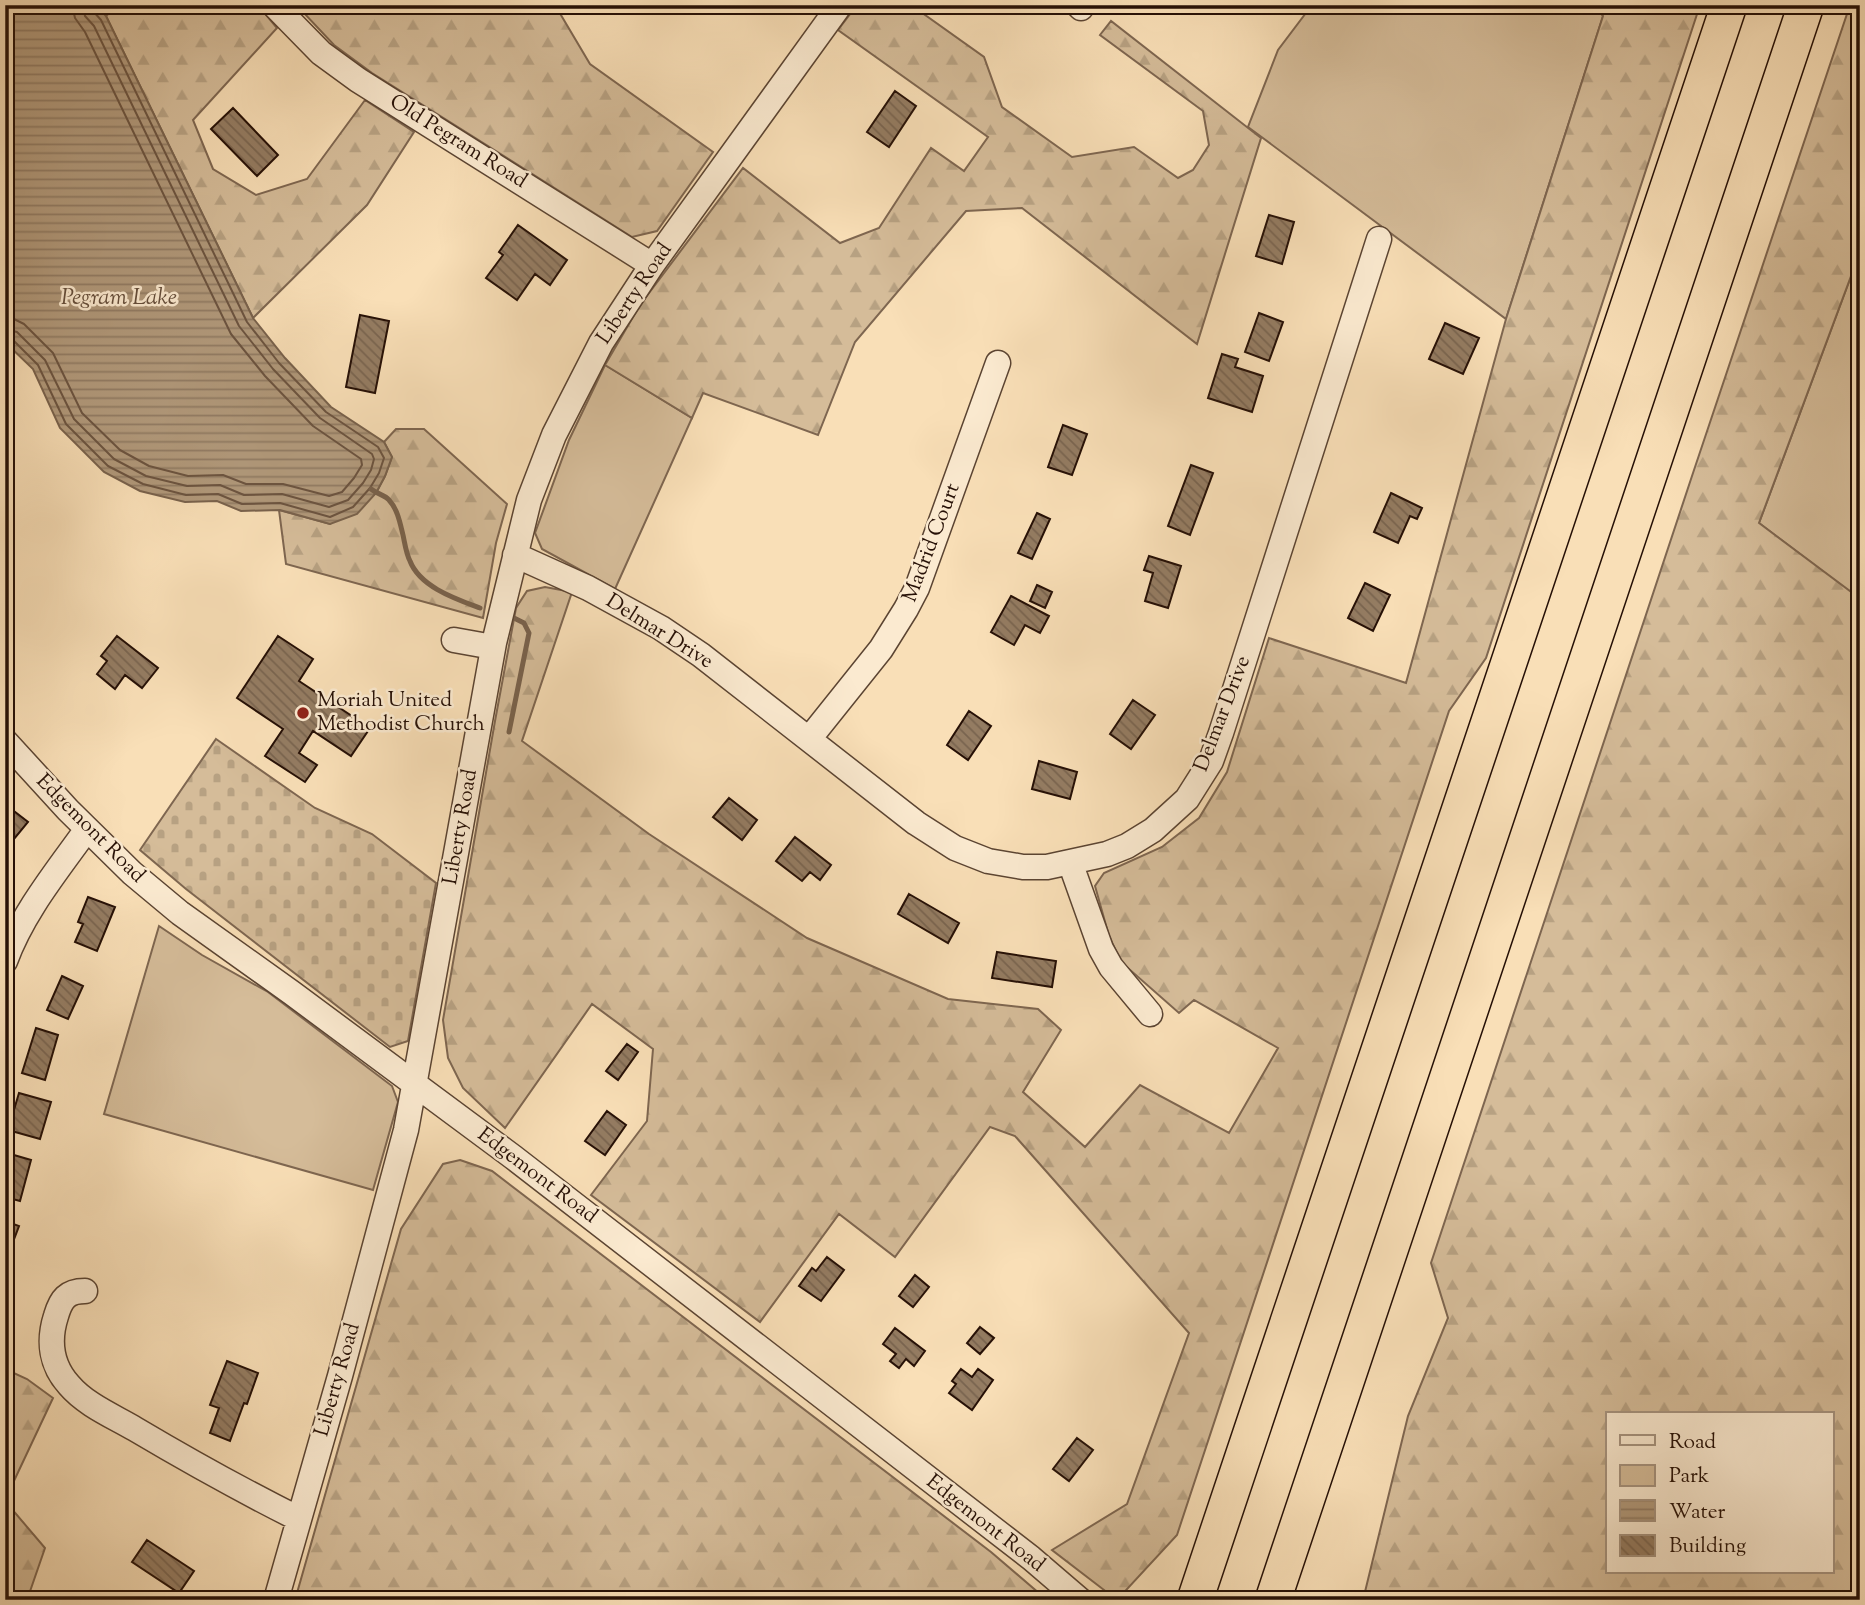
<svg xmlns="http://www.w3.org/2000/svg" width="1865" height="1605" viewBox="0 0 1865 1605" font-family="'Sorts Mill Goudy',serif">
	<defs>
		<pattern id="forest-firs" width="22" height="20" patternUnits="userSpaceOnUse" patternTransform="scale(1.75)"><rect width="22" height="20" fill="#d5bc99"/><path d="M5 1l3.5 6h-7zM16 11l3.5 6h-7z" fill="#b7a182"/></pattern>
		<pattern id="cemetery-stones" width="16" height="16" patternUnits="userSpaceOnUse" patternTransform="scale(1.75)"><rect width="16" height="16" fill="#d5bc99"/><path d="M2 7V4a2 2 0 0 1 4 0v3zM10 15v-3a2 2 0 0 1 4 0v3z" fill="#b7a182"/></pattern>
		<pattern id="water-rules" width="6" height="5" patternUnits="userSpaceOnUse" patternTransform="scale(1.75)"><rect width="6" height="5" fill="#b1997b"/><path d="M0 2.5h6" fill="none" stroke="#907b63"/></pattern>
		<pattern id="building-back-hatch" width="6" height="6" patternUnits="userSpaceOnUse" patternTransform="scale(1.75)"><rect width="6" height="6" fill="#947c62"/><path d="M-1 5l2 2M0 0l6 6M5-1l2 2" fill="none" stroke="#79644f"/></pattern>
	</defs>
	<rect width="100%" height="100%" fill="#f9dfb7"/>
	<filter id="stains"><feTurbulence type="fractalNoise" baseFrequency=".00286" numOctaves="4"/><feColorMatrix values="0 0 0 0 .2 0 0 0 0 .09 0 0 0 0 .02 0 0 0 .5 -.17"/></filter>
	<radialGradient id="worn" r=".72"><stop offset=".6" stop-color="#630" stop-opacity="0"/><stop offset="1" stop-color="#630" stop-opacity=".3"/></radialGradient>
	<path fill="#d5bc99" stroke="#7e6650" stroke-width="2" d="M 1312,5 L 1595,5 L 1603,16 L 1506,319 L 1248,127 L 1278,50 Z
		M 1860,252 L 1860,586 L 1850,592 L 1759,523 Z
		M 605,365 L 692,418 L 615,589 L 542,549 L 535,533 L 569,440 Z
		M 159,926 L 202,955 L 268,992 L 392,1086 L 398,1102 L 373,1190 L 104,1114 Z"/>
	<path fill="url(#forest-firs)" stroke="#7e6650" stroke-width="2" fill-rule="evenodd" d="M 118,5 L 258,5 L 277,28 L 193,120 L 213,169 L 256,195 L 307,179 L 365,100 L 414,132 L 367,205 L 253,318 L 106,16 Z
		M 307,5 L 555,5 L 590,64 L 713,152 L 657,231 L 632,237 L 372,73 L 334,45 L 302,11 Z
		M 857,5 L 911,5 L 984,57 L 1002,107 L 1072,157 L 1134,147 L 1178,178 L 1193,170 L 1209,145 L 1203,111 L 1100,35 L 1111,21 L 1261,138 L 1197,344 L 1022,208 L 966,211 L 855,342 L 818,435 L 703,393 L 692,418 L 605,365 L 640,305 L 743,168 L 840,243 L 879,228 L 931,148 L 964,171 L 988,137 L 838,30 Z
		M 1595,5 L 1700,5 L 1486,658 L 1449,711 L 1177,1535 L 1117,1600 L 1052,1550 L 1127,1504 L 1189,1333 L 1015,1136 L 990,1127 L 895,1257 L 839,1214 L 760,1322 L 591,1195 L 647,1121 L 653,1049 L 592,1004 L 505,1128 L 463,1088 L 448,1058 L 443,1020 L 495,721 L 516,608 L 527,591 L 545,587 L 572,592 L 522,741 L 649,834 L 807,938 L 948,999 L 1038,1009 L 1061,1030 L 1023,1092 L 1085,1147 L 1140,1085 L 1229,1133 L 1278,1048 L 1194,1000 L 1179,1013 L 1121,962 L 1109,936 L 1095,886 L 1104,873 L 1162,847 L 1199,818 L 1227,772 L 1269,638 L 1406,683 L 1506,319 L 1603,16 Z
		M 1850,5 L 1860,5 L 1860,252 L 1759,523 L 1850,591 L 1860,586 L 1860,1600 L 1363,1600 L 1408,1416 L 1448,1318 L 1431,1263 L 1693,473 ZM 1832,1414 L 1832,1572 L 1608,1572 L 1608,1414 Z
		M 396,429 L 424,429 L 507,504 L 496,543 L 483,618 L 286,564 L 279,510 L 330,524 L 376,493 L 385,476 L 392,457 L 384,442 Z
		M 460,1160 L 492,1171 L 991,1552 L 1047,1600 L 295,1600 L 401,1229 L 443,1164 Z
		M 5,1369 L 27,1379 L 53,1398 L 5,1500 Z
		M 5,1501 L 45,1548 L 27,1600 L 5,1600 Z"/>
	<path fill="url(#cemetery-stones)" stroke="#7e6650" stroke-width="2" d="M 216,739 L 315,808 L 372,834 L 436,883 L 408,1041 L 390,1047 L 186,889 L 140,850 Z"/>
	<path fill="url(#water-rules)" stroke="#79624c" stroke-width="2" d="M 5,5 L 96,5 L 106,16 L 253,318 L 285,358 L 331,407 L 384,442 L 392,457 L 385,476 L 376,493 L 357,514 L 330,524 L 280,510 L 241,511 L 217,501 L 185,502 L 140,491 L 104,472 L 60,428 L 33,369 L 5,342 Z"/>
	<g fill="none" stroke-linecap="round" stroke-linejoin="round">
		<path stroke="#6c5440" stroke-width="2" d="M 5,318 L 14,319 L 24,324 L 53,353 L 82,413 L 120,450 L 149,466 L 188,476 L 223,475 L 246,484 L 283,484 L 329,496 L 342,492 L 354,478 L 362,465 L 361,459 L 313,426 L 265,376 L 231,334 L 85,32 L 75,18 L 72,5
			M 5,329 L 17,332 L 45,360 L 74,419 L 114,459 L 146,476 L 187,486 L 220,485 L 244,495 L 282,494 L 329,507 L 348,500 L 363,483 L 371,470 L 374,459 L 372,454 L 320,418 L 273,369 L 239,326 L 94,26 L 85,16 L 83,5
			M 5,338 L 13,340 L 38,365 L 66,424 L 108,466 L 143,484 L 186,495 L 218,494 L 242,504 L 280,503 L 330,517 L 353,507 L 370,488 L 379,473 L 384,458 L 378,447 L 326,412 L 279,363 L 247,322 L 101,20 L 93,11 L 92,5"/>
		<path stroke="#79624c" stroke-width="5" d="M 371,489 C 377,494 385,495 389,500 C 398,510 400,523 403,535 C 405,544 406,553 410,561 C 420,587 456,599 480,608
			M 509,732 L 529,633 L 524,623 L 514,618"/>
	</g>
	<path fill="url(#building-back-hatch)" stroke="#261006" stroke-width="2" d="M 895,91 L 916,106 L 889,147 L 867,132 Z
		M 233,108 L 278,155 L 257,176 L 211,129 Z
		M 1269,215 L 1294,222 L 1282,264 L 1256,256 Z
		M 518,225 L 567,260 L 550,285 L 535,274 L 517,300 L 486,278 L 503,255 L 499,252 Z
		M 1259,313 L 1283,322 L 1269,361 L 1245,352 Z
		M 360,315 L 389,321 L 375,393 L 346,387 Z
		M 1445,323 L 1479,338 L 1463,374 L 1429,359 Z
		M 1222,354 L 1238,359 L 1235,367 L 1263,376 L 1252,412 L 1208,398 Z
		M 1063,425 L 1087,434 L 1072,475 L 1048,467 Z
		M 1191,465 L 1213,473 L 1190,535 L 1168,526 Z
		M 1391,493 L 1422,508 L 1417,519 L 1410,516 L 1398,543 L 1374,532 Z
		M 1037,513 L 1050,519 L 1032,559 L 1018,553 Z
		M 1149,556 L 1181,566 L 1168,608 L 1145,601 L 1153,573 L 1144,570 Z
		M 1365,583 L 1390,595 L 1373,631 L 1348,618 Z
		M 1037,585 L 1052,592 L 1045,608 L 1030,601 Z
		M 1011,596 L 1049,616 L 1040,633 L 1025,625 L 1014,645 L 991,632 Z
		M 117,636 L 158,668 L 142,688 L 125,675 L 115,689 L 97,674 L 107,661 L 101,656 Z
		M 278,636 L 313,659 L 299,681 L 370,728 L 351,756 L 313,731 L 299,753 L 317,765 L 305,782 L 265,756 L 283,729 L 237,698 Z
		M 1133,700 L 1155,715 L 1131,749 L 1110,734 Z
		M 969,711 L 991,726 L 968,760 L 947,745 Z
		M 1039,761 L 1077,772 L 1070,799 L 1032,789 Z
		M 729,798 L 757,820 L 742,840 L 713,817 Z
		M 10,808 L 28,822 L 5,850 L 5,814 Z
		M 795,837 L 831,865 L 820,880 L 810,872 L 802,881 L 776,861 Z
		M 909,894 L 959,923 L 948,943 L 898,914 Z
		M 88,897 L 115,907 L 97,951 L 75,942 L 83,924 L 78,922 Z
		M 997,952 L 1056,961 L 1052,987 L 992,978 Z
		M 62,976 L 83,986 L 68,1019 L 47,1010 Z
		M 36,1028 L 58,1035 L 45,1080 L 22,1073 Z
		M 627,1044 L 638,1052 L 618,1080 L 606,1071 Z
		M 19,1093 L 51,1102 L 40,1139 L 8,1130 Z
		M 607,1111 L 626,1125 L 605,1155 L 585,1141 Z
		M 7,1153 L 31,1160 L 20,1201 L 5,1197 L 5,1160 Z
		M 5,1221 L 19,1226 L 13,1242 L 5,1239 Z
		M 827,1257 L 844,1270 L 821,1301 L 799,1286 L 812,1268 L 816,1271 Z
		M 915,1275 L 929,1287 L 913,1307 L 899,1296 Z
		M 980,1327 L 994,1338 L 980,1354 L 967,1343 Z
		M 895,1328 L 925,1351 L 914,1366 L 906,1359 L 899,1368 L 890,1361 L 896,1354 L 883,1344 Z
		M 227,1361 L 258,1373 L 247,1404 L 244,1403 L 230,1441 L 210,1433 L 219,1408 L 210,1405 Z
		M 961,1369 L 972,1377 L 978,1369 L 993,1380 L 972,1410 L 949,1393 L 956,1384 L 952,1381 Z
		M 1077,1438 L 1093,1450 L 1069,1481 L 1053,1469 Z
		M 147,1540 L 194,1571 L 179,1593 L 132,1562 Z"/>
	<g fill="none" stroke-linecap="round" stroke-linejoin="round">
		<defs>
			<path id="minor" d="M 274,5 L 321,53 L 358,80 L 652,265
				M 1078,5 L 1081,8
				M 515,555 L 588,588 L 661,628 L 701,655 L 916,823 L 955,848 L 988,861 L 1023,867 L 1047,867 L 1107,854 L 1127,846 L 1153,830 L 1187,799 L 1211,761 L 1221,733 L 1379,239
				M 454,640 L 493,647
				M 809,739 L 881,649 L 906,609 L 917,588 L 998,363
				M 5,741 L 68,810 L 132,873 L 180,913 L 292,993 L 513,1157 L 1031,1558 L 1080,1600
				M 1070,862 L 1101,949 L 1111,967 L 1150,1014
				M 5,961 C 23,912 57,871 87,829
				M 85,1291 C 67,1291 61,1299 56,1316 C 48,1341 51,1365 69,1385 C 86,1405 113,1416 135,1429 C 189,1461 243,1491 299,1519
				M 276,1600 L 340,1376 L 406,1130 L 494,643 L 529,500 L 554,435 L 601,343 L 652,265 L 840,5"/>
			<path id="highway" d="M 1195,1600 L 1729,5
				M 1273,1600 L 1806,5"/>
		</defs>
		<use href="#minor" stroke="#5b4432" stroke-width="27"/>
		<use href="#highway" stroke="#261006" stroke-width="38"/>
		<use href="#minor" stroke="#fbead0" stroke-width="24"/>
		<use href="#highway" stroke="#f9dfb7" stroke-width="35"/>
	</g>
	<circle fill="#8f2418" stroke="#fbead0" stroke-width="2.5" cx="303" cy="713" r="7"/>
	<g text-anchor="middle" dominant-baseline="central" stroke-width="5" stroke-linejoin="round" paint-order="stroke">
		<g font-size="21" fill="#261006" stroke="#fbead0">
			<text transform="translate(458 142) rotate(32)">Old Pegram Road</text>
			<text transform="translate(635 294) rotate(-56)">Liberty Road</text>
			<text transform="translate(932 543) rotate(-69)">Madrid Court</text>
			<text transform="translate(659 632) rotate(32)">Delmar Drive</text>
			<text transform="translate(1223 714) rotate(-69)">Delmar Drive</text>
			<text transform="translate(461 827) rotate(-80)">Liberty Road</text>
			<text transform="translate(90 829) rotate(45)">Edgemont Road</text>
			<text transform="translate(537 1176) rotate(37)">Edgemont Road</text>
			<text transform="translate(338 1380) rotate(-74)">Liberty Road</text>
			<text transform="translate(985 1524) rotate(38)">Edgemont Road</text>
		</g>
		<g font-size="21" fill="#261006" stroke="#fbead0" text-anchor="start">
			<text x="317" y="701">Moriah United<tspan x="317" dy="24">Methodist Church</tspan></text>
		</g>
		<g font-size="23" font-style="italic" fill="#654e3b" stroke="#fbead0">
			<text x="119" y="298">Pegram Lake</text>
		</g>
	</g>
	<rect width="1865" height="1605" fill="none" stroke="#f9dfb7" stroke-width="28"/>
	<rect x="7" y="7" width="1851" height="1591" fill="none" stroke="#261006" stroke-width="3.5"/>
	<rect x="14" y="14" width="1837" height="1577" fill="none" stroke="#261006" stroke-width="2"/>
	<rect x="1606" y="1412" width="228" height="161" fill="#fbead0" stroke="#a6937f" stroke-width="2"/>
	<rect x="1620" y="1435" width="35" height="10" fill="#fbead0" stroke="#a6937f" stroke-width="2"/>
	<text x="1669" y="1448" font-size="21" fill="#261006">Road</text>
	<rect x="1620" y="1465" width="35" height="21" fill="#d5bc99" stroke="#a6937f" stroke-width="2"/>
	<text x="1669" y="1482" font-size="21" fill="#261006">Park</text>
	<rect x="1620" y="1500" width="35" height="21" fill="url(#water-rules)" stroke="#a6937f" stroke-width="2"/>
	<text x="1669" y="1518" font-size="21" fill="#261006">Water</text>
	<rect x="1620" y="1535" width="35" height="21" fill="url(#building-back-hatch)" stroke="#a6937f" stroke-width="2"/>
	<text x="1669" y="1552" font-size="21" fill="#261006">Building</text>
	<rect width="100%" height="100%" filter="url(#stains)"/>
	<rect width="100%" height="100%" fill="url(#worn)"/>
</svg>
